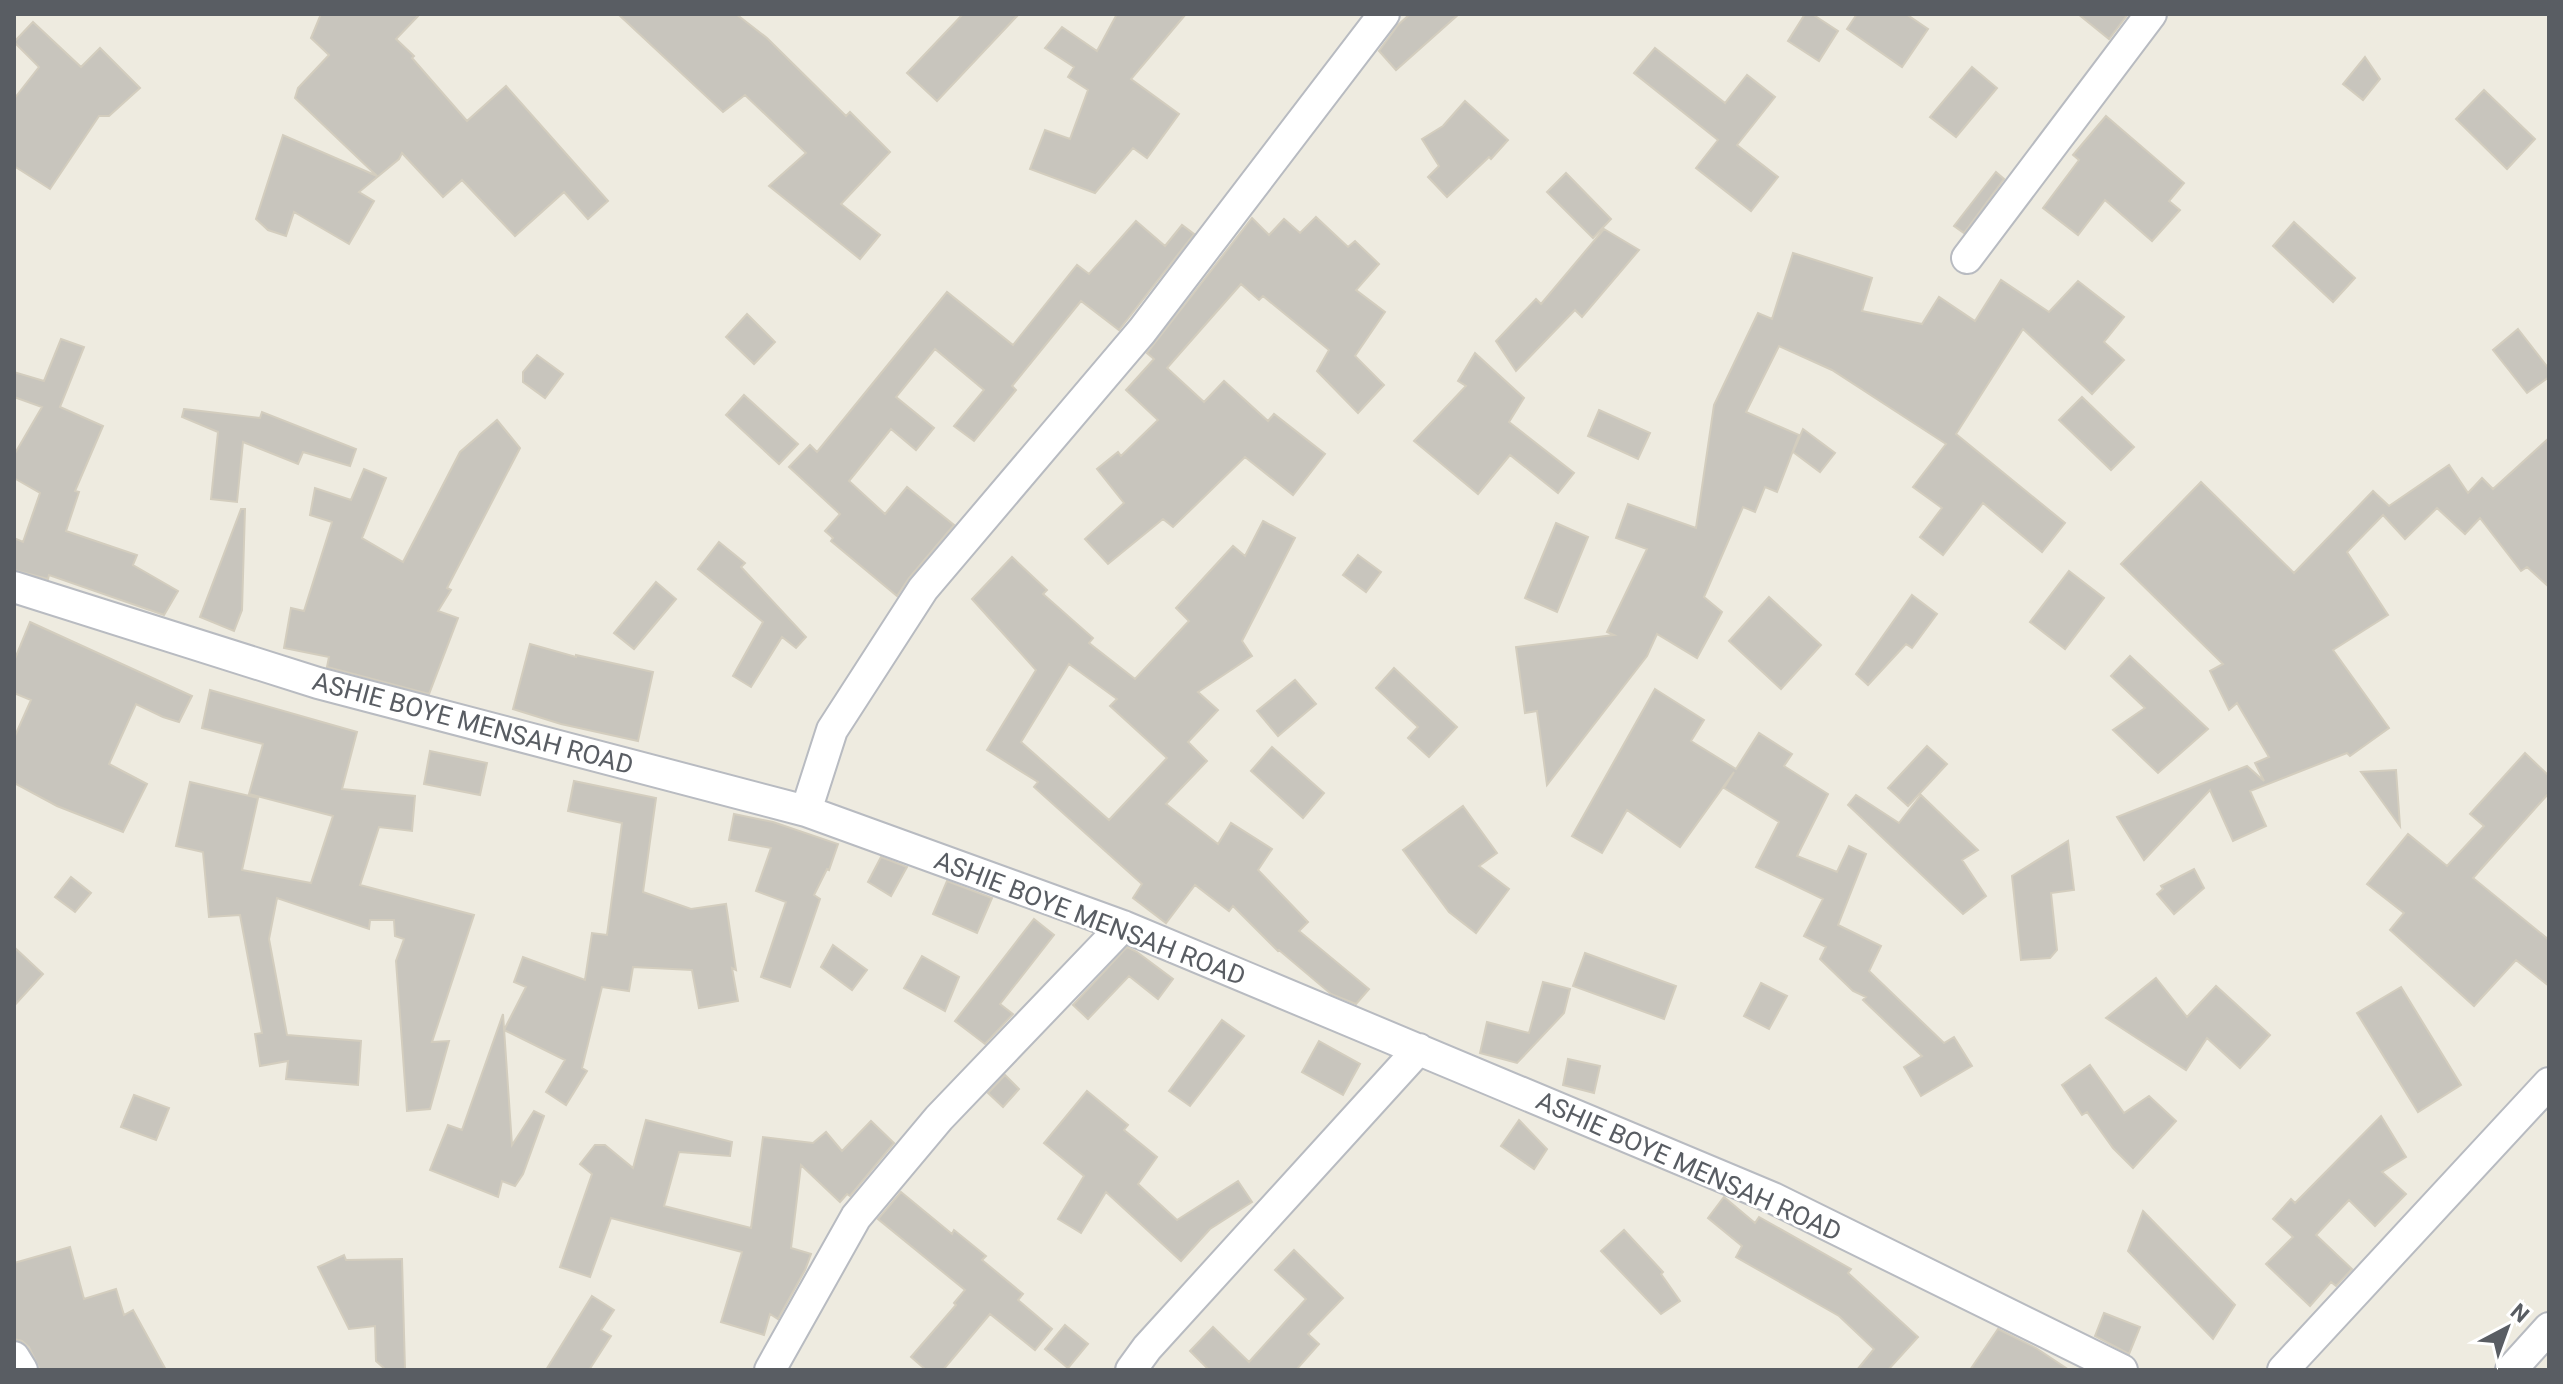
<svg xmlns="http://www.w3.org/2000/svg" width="2563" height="1384" viewBox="0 0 2563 1384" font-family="Roboto,sans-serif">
	<rect width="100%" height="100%" fill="#eeebe0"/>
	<path fill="#c8c5bd" stroke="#d3cdbe" stroke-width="2" fill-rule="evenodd" d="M 321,14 L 420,14 L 396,39 L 414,56 L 412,58 L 467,121 L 506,86 L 608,201 L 588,219 L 564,192 L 515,236 L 462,180 L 443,197 L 402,153 L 399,159 L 359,192 L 374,201 L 349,244 L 294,212 L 286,236 L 268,230 L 256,219 L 283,135 L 377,176 L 295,98 L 298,88 L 329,55 L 311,38 Z
		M 618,14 L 736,14 L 767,38 L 846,116 L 850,112 L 890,152 L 841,204 L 880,235 L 860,259 L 769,186 L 806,153 L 745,95 L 723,112 Z
		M 963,14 L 1019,14 L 937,101 L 907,73 Z
		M 1117,14 L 1186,14 L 1131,79 L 1179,114 L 1147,158 L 1133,148 L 1095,193 L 1030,169 L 1045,130 L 1070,139 L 1088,90 L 1068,77 L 1074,67 L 1045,48 L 1062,27 L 1097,51 Z
		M 1410,14 L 1459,14 L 1396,70 L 1379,51 L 1398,25 Z
		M 1805,14 L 1812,14 L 1838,31 L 1819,61 L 1788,41 Z
		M 1857,14 L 1906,14 L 1928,29 L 1902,67 L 1847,29 Z
		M 2078,14 L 2128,14 L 2109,39 Z
		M 33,22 L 81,67 L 100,48 L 140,88 L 109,116 L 99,116 L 50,189 L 14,166 L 14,99 L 39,67 L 14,42 Z
		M 1655,48 L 1725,103 L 1747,75 L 1775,97 L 1737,145 L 1778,177 L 1751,211 L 1696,168 L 1718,140 L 1634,73 Z
		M 2365,57 L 2380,79 L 2363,100 L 2343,84 Z
		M 1972,67 L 1997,88 L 1956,137 L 1930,117 Z
		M 2484,90 L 2535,139 L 2507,169 L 2456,119 Z
		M 1465,101 L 1508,140 L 1491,159 L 1489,157 L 1447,197 L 1428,177 L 1439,166 L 1422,139 L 1443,126 Z
		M 2106,116 L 2184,183 L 2169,201 L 2180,210 L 2152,241 L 2105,200 L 2078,235 L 2043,208 L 2079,160 L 2073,155 Z
		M 1996,172 L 2004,179 L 1964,233 L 1954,226 Z
		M 1566,173 L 1611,219 L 1593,238 L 1547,192 Z
		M 1316,217 L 1348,247 L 1355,241 L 1379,264 L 1356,290 L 1385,312 L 1355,356 L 1384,385 L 1358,413 L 1317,371 L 1329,350 L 1263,296 L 1259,300 L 1241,284 L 1167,368 L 1204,402 L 1224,381 L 1268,421 L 1274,414 L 1325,454 L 1293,495 L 1245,457 L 1173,527 L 1163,519 L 1108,564 L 1085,539 L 1124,503 L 1097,469 L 1118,452 L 1121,456 L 1158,420 L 1126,390 L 1154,359 L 1147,353 L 1252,218 L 1269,235 L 1284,219 L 1300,233 Z
		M 1136,221 L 1165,246 L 1182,225 L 1194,234 L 1119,330 L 1081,301 L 1012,386 L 1016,390 L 974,441 L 954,426 L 984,390 L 935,349 L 896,397 L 934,428 L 916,450 L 891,429 L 849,481 L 885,514 L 907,487 L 954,525 L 909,578 L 897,596 L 831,541 L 833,538 L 825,531 L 840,514 L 789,467 L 810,445 L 817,452 L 947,292 L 1013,345 L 1077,265 L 1089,274 Z
		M 2294,222 L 2355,278 L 2333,302 L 2273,246 Z
		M 1604,229 L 1639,250 L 1582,317 L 1575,310 L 1516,371 L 1496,341 L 1536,299 L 1541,304 Z
		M 1793,253 L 1872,278 L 1862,311 L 1922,324 L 1939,297 L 1975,321 L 2001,280 L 2049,312 L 2078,281 L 2124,317 L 2104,342 L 2124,360 L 2092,394 L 2023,329 L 1956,434 L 2065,523 L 2042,552 L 1983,503 L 1943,555 L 1920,537 L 1942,508 L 1913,487 L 1946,444 L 1832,370 L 1779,346 L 1746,412 L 1799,435 L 1777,492 L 1765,487 L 1755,512 L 1743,507 L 1704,597 L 1722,612 L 1697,658 L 1657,634 L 1647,656 L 1547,785 L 1537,711 L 1525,713 L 1516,647 L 1614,635 L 1607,632 L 1647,549 L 1616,538 L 1628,504 L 1696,528 L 1714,405 L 1758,313 L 1772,319 Z
		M 747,314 L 775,342 L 754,364 L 726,337 Z
		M 2518,329 L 2549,369 L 2549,377 L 2527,393 L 2493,350 Z
		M 61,339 L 84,347 L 60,407 L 103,426 L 75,491 L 79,492 L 66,531 L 137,555 L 133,565 L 178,591 L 164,615 L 49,575 L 48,579 L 14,570 L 14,538 L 23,542 L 40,493 L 14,478 L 14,455 L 42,407 L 14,397 L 14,372 L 44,381 Z
		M 1475,353 L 1524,398 L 1509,422 L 1574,473 L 1558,493 L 1510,455 L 1478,494 L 1414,441 L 1466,386 L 1458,381 Z
		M 537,355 L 563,374 L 545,398 L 523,382 L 523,372 Z
		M 744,395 L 798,444 L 779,464 L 726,415 Z
		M 2082,397 L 2134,447 L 2111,470 L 2059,420 Z
		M 184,409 L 260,418 L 262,412 L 356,449 L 350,466 L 303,452 L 298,464 L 243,442 L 237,502 L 211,499 L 218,432 L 182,417 Z
		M 1599,410 L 1650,433 L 1638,459 L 1588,436 Z
		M 497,420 L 520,448 L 447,588 L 451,590 L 438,611 L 458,618 L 429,694 L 327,667 L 329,657 L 284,648 L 291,608 L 304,611 L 332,522 L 310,515 L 315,488 L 351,500 L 364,469 L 386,478 L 362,538 L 403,562 L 460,452 Z
		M 1803,429 L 1835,453 L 1820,472 L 1793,452 Z
		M 2549,438 L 2549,587 L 2527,567 L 2521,571 L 2480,518 L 2465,534 L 2437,508 L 2405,539 L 2383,515 L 2347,552 L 2388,615 L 2333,650 L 2389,728 L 2350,756 L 2347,753 L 2250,791 L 2266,826 L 2233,841 L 2210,790 L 2144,860 L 2117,817 L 2247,766 L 2264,781 L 2255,763 L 2269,757 L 2237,703 L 2229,710 L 2210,671 L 2223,664 L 2121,564 L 2201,482 L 2294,573 L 2373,491 L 2389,506 L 2449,465 L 2468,493 L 2482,478 L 2493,489 Z
		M 241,509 L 245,509 L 242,610 L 234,631 L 200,617 Z
		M 1263,521 L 1295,538 L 1242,641 L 1252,656 L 1198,692 L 1218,710 L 1188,742 L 1207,761 L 1166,804 L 1218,844 L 1231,823 L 1272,849 L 1258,870 L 1308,922 L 1299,931 L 1369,989 L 1356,1004 L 1331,994 L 1279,950 L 1278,951 L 1233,906 L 1229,911 L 1195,885 L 1166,923 L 1133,898 L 1142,884 L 1034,787 L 1038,782 L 987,750 L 1036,670 L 972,599 L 1012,557 L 1047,590 L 1043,594 L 1093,638 L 1089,643 L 1135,679 L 1189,621 L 1176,608 L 1233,546 L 1245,556 ZM 1069,664 L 1117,699 L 1110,706 L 1167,758 L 1109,820 L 1021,742 Z
		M 1556,523 L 1588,537 L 1557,612 L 1525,598 Z
		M 719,542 L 745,563 L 741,567 L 806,637 L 796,648 L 782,637 L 751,687 L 733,676 L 763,622 L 698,569 Z
		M 1358,555 L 1381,572 L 1366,592 L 1343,575 Z
		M 2069,571 L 2104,598 L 2065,649 L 2030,622 Z
		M 656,582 L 676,599 L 634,649 L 614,633 Z
		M 1912,595 L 1937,614 L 1912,648 L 1906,644 L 1868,685 L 1856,674 Z
		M 1769,597 L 1821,645 L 1781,689 L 1729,641 Z
		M 30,622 L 192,696 L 179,722 L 163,717 L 136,704 L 109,764 L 147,784 L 123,832 L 57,806 L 14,783 L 14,738 L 31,700 L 14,693 L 14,661 Z
		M 530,644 L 576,657 L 576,655 L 653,672 L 638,741 L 561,724 L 513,709 Z
		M 2130,656 L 2208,729 L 2158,773 L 2113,730 L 2145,708 L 2111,676 Z
		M 1394,668 L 1457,727 L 1429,757 L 1408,738 L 1418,727 L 1376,688 Z
		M 1295,680 L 1316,704 L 1278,736 L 1257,711 Z
		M 1655,689 L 1704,720 L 1691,741 L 1736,769 L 1759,733 L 1792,754 L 1784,766 L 1828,794 L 1797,856 L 1837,872 L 1849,846 L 1866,854 L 1838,925 L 1881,946 L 1869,971 L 1944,1043 L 1954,1037 L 1972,1066 L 1921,1096 L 1904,1067 L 1922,1056 L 1863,1000 L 1866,997 L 1853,991 L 1820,959 L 1826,947 L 1804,936 L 1823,899 L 1756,867 L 1779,822 L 1724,788 L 1734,772 L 1680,847 L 1627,810 L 1602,853 L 1572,836 Z
		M 210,690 L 357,732 L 342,789 L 415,796 L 412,831 L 379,827 L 360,885 L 474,915 L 432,1042 L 449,1041 L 430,1109 L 407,1111 L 396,961 L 404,939 L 395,936 L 394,920 L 370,920 L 369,929 L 277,898 L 269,939 L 287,1035 L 361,1041 L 358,1085 L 286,1079 L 288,1061 L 260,1066 L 255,1034 L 262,1033 L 240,915 L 209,917 L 203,852 L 176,846 L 190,782 L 258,798 L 242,870 L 311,883 L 333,816 L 249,794 L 263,744 L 202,728 Z
		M 1927,746 L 1947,764 L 1908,806 L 1888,788 Z
		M 1272,747 L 1324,793 L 1303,818 L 1251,771 Z
		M 430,751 L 487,763 L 480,795 L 424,784 Z
		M 2525,753 L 2549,776 L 2549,793 L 2473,878 L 2549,940 L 2549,986 L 2516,960 L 2474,1006 L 2390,930 L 2404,913 L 2367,884 L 2408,834 L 2447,866 L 2484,826 L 2470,814 Z
		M 2396,770 L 2400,826 L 2361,772 Z
		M 574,781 L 656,798 L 643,892 L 691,909 L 726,904 L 736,970 L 732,968 L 738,1001 L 699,1008 L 692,970 L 633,967 L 629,991 L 602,987 L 582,1068 L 587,1071 L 566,1105 L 546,1092 L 565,1060 L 504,1030 L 526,987 L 514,982 L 523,957 L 585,980 L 592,933 L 607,935 L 622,823 L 568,811 Z
		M 1856,795 L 1899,823 L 1921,795 L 1978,850 L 1962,860 L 1986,896 L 1963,914 L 1848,805 Z
		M 1463,806 L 1497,853 L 1479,866 L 1509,889 L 1476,933 L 1449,912 L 1403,850 Z
		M 734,814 L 773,822 L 838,844 L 829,870 L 827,869 L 814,895 L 820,899 L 790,987 L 761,977 L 786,902 L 756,891 L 771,848 L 729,840 Z
		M 2068,841 L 2074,890 L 2051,893 L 2057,950 L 2050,958 L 2021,960 L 2012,876 Z
		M 881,857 L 907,867 L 891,896 L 868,882 Z
		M 2194,869 L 2204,888 L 2174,914 L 2157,894 L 2163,889 L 2161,886 Z
		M 71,877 L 91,893 L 75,912 L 55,897 Z
		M 947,881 L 992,898 L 977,933 L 933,914 Z
		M 1034,919 L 1054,935 L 1000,1004 L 1013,1014 L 985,1044 L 955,1021 Z
		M 833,945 L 867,970 L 852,990 L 821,967 Z
		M 14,947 L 43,974 L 14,1006 Z
		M 1127,947 L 1137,952 L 1173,979 L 1158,999 L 1129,976 L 1088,1019 L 1073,1005 Z
		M 1585,953 L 1676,986 L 1664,1019 L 1573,986 Z
		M 922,956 L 959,977 L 945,1011 L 904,988 Z
		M 2156,978 L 2187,1017 L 2216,986 L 2270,1035 L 2240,1068 L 2207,1038 L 2186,1070 L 2106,1018 Z
		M 1543,982 L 1570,989 L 1564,1013 L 1517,1063 L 1480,1053 L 1487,1022 L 1529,1033 Z
		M 1761,983 L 1787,996 L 1769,1029 L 1744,1016 Z
		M 2401,987 L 2461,1085 L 2418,1112 L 2357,1013 Z
		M 503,1014 L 512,1145 L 534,1111 L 544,1116 L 523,1174 L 515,1186 L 502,1181 L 498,1197 L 430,1170 L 448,1125 L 462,1130 Z
		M 1222,1020 L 1244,1036 L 1190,1106 L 1169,1091 Z
		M 1319,1041 L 1360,1064 L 1343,1095 L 1302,1072 Z
		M 1568,1059 L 1600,1066 L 1594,1093 L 1563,1085 Z
		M 2090,1065 L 2124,1113 L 2149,1096 L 2176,1121 L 2133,1168 L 2113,1148 L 2087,1112 L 2082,1115 L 2062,1085 Z
		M 1005,1075 L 1019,1089 L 1003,1107 L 988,1093 Z
		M 1087,1091 L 1128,1125 L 1124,1130 L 1157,1157 L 1138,1184 L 1177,1220 L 1238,1181 L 1252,1202 L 1210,1229 L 1181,1261 L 1106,1192 L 1081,1233 L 1058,1219 L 1084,1176 L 1044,1143 Z
		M 134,1095 L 169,1108 L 156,1140 L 121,1127 Z
		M 2381,1116 L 2406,1157 L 2382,1172 L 2406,1194 L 2375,1226 L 2349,1200 L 2316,1235 L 2352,1269 L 2336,1286 L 2331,1282 L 2310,1306 L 2266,1264 L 2293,1237 L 2273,1219 L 2291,1199 L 2295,1203 Z
		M 646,1120 L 732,1142 L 730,1156 L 679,1152 L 664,1206 L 751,1228 L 763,1137 L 813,1143 L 826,1132 L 842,1151 L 871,1121 L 894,1143 L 850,1196 L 847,1194 L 840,1202 L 801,1165 L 791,1248 L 811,1254 L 805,1270 L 778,1319 L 770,1314 L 764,1335 L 721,1322 L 742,1252 L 611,1218 L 590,1277 L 560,1267 L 592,1174 L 580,1164 L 595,1145 L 605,1145 L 633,1168 Z
		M 1519,1120 L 1547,1149 L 1534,1169 L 1501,1146 Z
		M 901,1192 L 952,1234 L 954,1230 L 986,1256 L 982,1260 L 1023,1294 L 1018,1300 L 1052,1329 L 1035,1350 L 990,1314 L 943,1370 L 926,1370 L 911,1357 L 956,1305 L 954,1303 L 965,1290 L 878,1219 Z
		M 1724,1197 L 1755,1223 L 1759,1217 L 1851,1269 L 1848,1273 L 1918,1337 L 1888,1370 L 1857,1370 L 1874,1349 L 1839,1316 L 1736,1257 L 1742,1246 L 1708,1218 Z
		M 2143,1211 L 2235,1305 L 2213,1339 L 2128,1251 Z
		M 1624,1230 L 1663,1272 L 1661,1274 L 1680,1301 L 1661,1314 L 1601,1251 Z
		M 70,1247 L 84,1299 L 116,1289 L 124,1315 L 133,1310 L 166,1370 L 40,1370 L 29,1347 L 22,1341 L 14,1339 L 14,1263 Z
		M 1294,1250 L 1343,1298 L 1308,1334 L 1319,1344 L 1296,1370 L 1209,1370 L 1190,1351 L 1213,1327 L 1249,1362 L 1306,1299 L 1275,1270 Z
		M 344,1255 L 346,1260 L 402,1259 L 405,1370 L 386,1370 L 376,1361 L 375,1326 L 349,1329 L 318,1267 Z
		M 592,1296 L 614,1310 L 601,1330 L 611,1336 L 589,1370 L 546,1370 Z
		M 2104,1313 L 2140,1327 L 2129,1354 L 2095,1336 Z
		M 1065,1325 L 1088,1344 L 1068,1368 L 1045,1349 Z
		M 1998,1329 L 2036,1348 L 2069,1370 L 1970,1370 Z"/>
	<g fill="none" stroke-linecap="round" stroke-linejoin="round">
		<defs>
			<path id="street" d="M 1967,258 L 2151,14
				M 14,587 L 318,683 L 806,811 L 1123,926 L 1773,1198 L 2122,1370
				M 806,811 L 832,730 L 923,589 L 1142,331 L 1384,14
				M 14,1357 L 22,1370
				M 770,1370 L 856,1217 L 939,1118 L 1123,926
				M 1131,1370 L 1147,1348 L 1419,1049
				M 2283,1370 L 2549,1083
				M 2511,1370 L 2549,1328"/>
		</defs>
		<use href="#street" stroke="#b8bbc1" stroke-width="34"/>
		<use href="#street" stroke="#fff" stroke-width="30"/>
	</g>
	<g text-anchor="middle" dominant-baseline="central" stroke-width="6" stroke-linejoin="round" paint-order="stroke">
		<g font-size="26" fill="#595d63" stroke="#fff">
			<text transform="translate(473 723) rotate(15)">ASHIE BOYE MENSAH ROAD</text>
			<text transform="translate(1090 918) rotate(21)">ASHIE BOYE MENSAH ROAD</text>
			<text transform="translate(1689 1166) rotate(24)">ASHIE BOYE MENSAH ROAD</text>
		</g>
	</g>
	<rect width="2563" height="1384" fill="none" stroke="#595d63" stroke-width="32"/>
	<g transform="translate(2507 1328) rotate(41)" stroke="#ffffff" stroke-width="6" paint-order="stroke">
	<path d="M0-6L14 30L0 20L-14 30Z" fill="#595d63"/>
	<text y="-12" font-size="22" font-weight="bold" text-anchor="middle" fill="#595d63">N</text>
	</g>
</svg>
